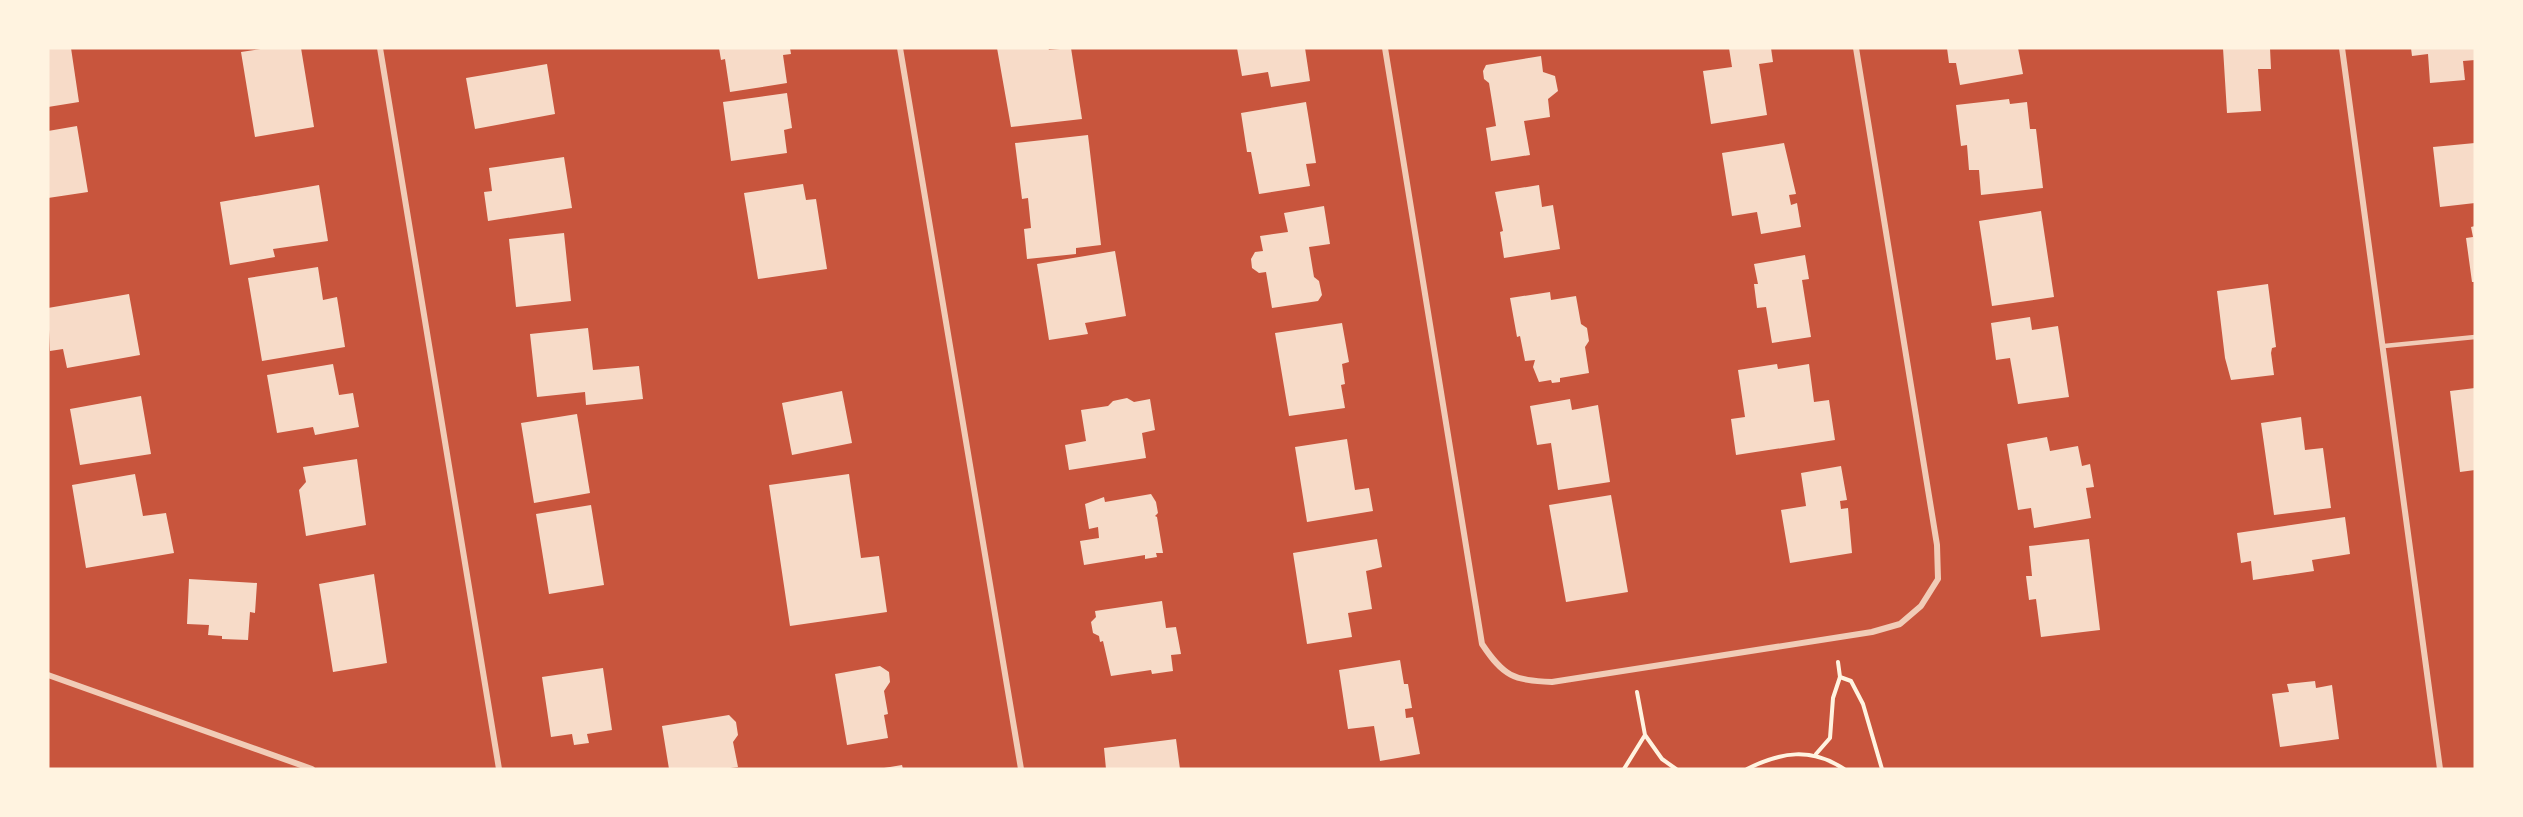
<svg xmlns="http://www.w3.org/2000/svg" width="2523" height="817" viewBox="0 0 2523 817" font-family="Raleway,sans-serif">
	<rect width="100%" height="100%" fill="#c8553d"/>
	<path fill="#f7dbc8" d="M 48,48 L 71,48 L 79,102 L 48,107 Z
		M 267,48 L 301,48 L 314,127 L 255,137 L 241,52 Z
		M 719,48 L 790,48 L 791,54 L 783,55 L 787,83 L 730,92 L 725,59 L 721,60 Z
		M 997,48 L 1048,48 L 1049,50 L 1071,48 L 1082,119 L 1011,127 Z
		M 1237,48 L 1305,48 L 1310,81 L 1271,87 L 1268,72 L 1242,76 Z
		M 1729,48 L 1771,48 L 1773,62 L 1759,64 L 1767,115 L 1711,124 L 1703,71 L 1732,67 Z
		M 1947,48 L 2018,48 L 2023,74 L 1960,85 L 1956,63 L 1949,63 Z
		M 2223,48 L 2270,48 L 2271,69 L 2258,69 L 2261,111 L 2227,113 Z
		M 2411,48 L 2475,48 L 2475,60 L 2463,61 L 2465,80 L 2430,83 L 2428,54 L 2412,56 Z
		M 1541,56 L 1543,72 L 1555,76 L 1558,91 L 1548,99 L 1550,117 L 1524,121 L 1530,155 L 1491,161 L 1486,128 L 1496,126 L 1489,83 L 1484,79 L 1483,71 L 1486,65 Z
		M 547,64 L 555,114 L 475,129 L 466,78 Z
		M 787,93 L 792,128 L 784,130 L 787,153 L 731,161 L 723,102 Z
		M 2009,99 L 2010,104 L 2027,102 L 2030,129 L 2036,129 L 2043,188 L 1981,195 L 1979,170 L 1969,170 L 1967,145 L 1961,146 L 1956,105 Z
		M 1306,102 L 1316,163 L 1306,164 L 1310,186 L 1259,194 L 1251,152 L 1247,152 L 1241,113 Z
		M 77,126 L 88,192 L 48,198 L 48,131 Z
		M 1088,135 L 1101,245 L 1076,248 L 1076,254 L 1027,259 L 1024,229 L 1031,228 L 1028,198 L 1022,199 L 1015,143 Z
		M 1784,143 L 1796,194 L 1789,195 L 1791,205 L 1797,203 L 1801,227 L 1761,234 L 1757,212 L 1732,216 L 1722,153 Z
		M 2475,143 L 2475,203 L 2440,207 L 2433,147 Z
		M 564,157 L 572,208 L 488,221 L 484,192 L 492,191 L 489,168 Z
		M 803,184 L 806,200 L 816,199 L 827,269 L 758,279 L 744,193 Z
		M 319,185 L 328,241 L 273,249 L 275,257 L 230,265 L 220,202 Z
		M 1539,185 L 1542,207 L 1553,205 L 1560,249 L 1504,258 L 1500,232 L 1503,231 L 1495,192 Z
		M 1324,206 L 1330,244 L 1309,247 L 1314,277 L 1319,281 L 1322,295 L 1318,301 L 1272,308 L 1266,272 L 1259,273 L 1252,268 L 1251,259 L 1255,252 L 1263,251 L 1260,236 L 1288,232 L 1284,213 Z
		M 2041,211 L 2054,297 L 1992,306 L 1979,221 Z
		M 2475,226 L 2475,282 L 2472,282 L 2466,238 L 2473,237 L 2471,227 Z
		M 564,233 L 571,301 L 516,307 L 509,239 Z
		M 1115,251 L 1126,316 L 1085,323 L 1088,334 L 1049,340 L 1037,264 Z
		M 1805,255 L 1809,279 L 1802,280 L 1811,337 L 1772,343 L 1766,307 L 1757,308 L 1754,284 L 1758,284 L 1754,264 Z
		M 318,267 L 323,300 L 337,297 L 345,347 L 262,361 L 248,278 Z
		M 2268,284 L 2276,347 L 2272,348 L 2271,353 L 2274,375 L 2231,380 L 2225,358 L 2217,291 Z
		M 1550,292 L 1551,300 L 1576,296 L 1581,324 L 1587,328 L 1589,341 L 1585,347 L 1589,373 L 1560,378 L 1560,382 L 1552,383 L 1551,380 L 1539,382 L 1533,367 L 1535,360 L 1525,361 L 1520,336 L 1517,337 L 1510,298 Z
		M 129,294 L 140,355 L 67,368 L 63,349 L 50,351 L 48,308 Z
		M 2030,317 L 2032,330 L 2058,326 L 2069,397 L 2018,404 L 2010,358 L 1996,360 L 1991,323 Z
		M 1342,323 L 1349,362 L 1342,364 L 1345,384 L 1341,385 L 1345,408 L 1289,416 L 1275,333 Z
		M 588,328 L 593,370 L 639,366 L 643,399 L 586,405 L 585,392 L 537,397 L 530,334 Z
		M 333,364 L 339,395 L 353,393 L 359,427 L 315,435 L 313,427 L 277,433 L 267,375 Z
		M 1777,364 L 1778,369 L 1809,364 L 1814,402 L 1829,400 L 1835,440 L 1736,455 L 1731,419 L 1745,417 L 1738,370 Z
		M 2475,388 L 2475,470 L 2460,472 L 2450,391 Z
		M 842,391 L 852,443 L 792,455 L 782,403 Z
		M 141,396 L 151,454 L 80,465 L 70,409 Z
		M 1127,398 L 1134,402 L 1150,399 L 1155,430 L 1142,433 L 1146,458 L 1069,470 L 1065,445 L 1086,441 L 1081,410 L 1108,406 L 1113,401 Z
		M 1570,399 L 1572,410 L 1598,405 L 1610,482 L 1558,490 L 1551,443 L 1537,445 L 1530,406 Z
		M 577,414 L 590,493 L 534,503 L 521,423 Z
		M 2301,417 L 2305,450 L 2323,448 L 2331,508 L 2274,515 L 2261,423 Z
		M 2047,437 L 2050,451 L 2078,446 L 2082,466 L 2090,464 L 2094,487 L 2086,488 L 2091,518 L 2034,528 L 2031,508 L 2018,510 L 2007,444 Z
		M 1347,439 L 1355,490 L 1369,488 L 1373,511 L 1307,522 L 1295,447 Z
		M 357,459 L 366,525 L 306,536 L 299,490 L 306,482 L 303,467 Z
		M 1841,466 L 1847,500 L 1840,501 L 1841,509 L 1848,508 L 1852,553 L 1790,563 L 1781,510 L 1806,506 L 1801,473 Z
		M 135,474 L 143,516 L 166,513 L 174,553 L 86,568 L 72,485 Z
		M 849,474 L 861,558 L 879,556 L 887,612 L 790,626 L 769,485 Z
		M 1151,494 L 1156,502 L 1158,513 L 1155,516 L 1157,517 L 1163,553 L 1156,553 L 1157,557 L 1145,559 L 1145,555 L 1084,565 L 1080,541 L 1099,538 L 1098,527 L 1089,529 L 1085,504 L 1104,497 L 1105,502 Z
		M 1611,495 L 1628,592 L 1566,602 L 1549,505 Z
		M 591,505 L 604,585 L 549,594 L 536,514 Z
		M 2345,517 L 2350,554 L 2312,560 L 2314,571 L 2253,580 L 2251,561 L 2241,563 L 2237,533 Z
		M 1377,539 L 1382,567 L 1366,571 L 1372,609 L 1348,613 L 1352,637 L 1307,644 L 1293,553 Z
		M 2089,539 L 2100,630 L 2041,637 L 2036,599 L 2029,600 L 2026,576 L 2032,576 L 2029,546 Z
		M 374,574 L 387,663 L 333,672 L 319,584 Z
		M 189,579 L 257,583 L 255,613 L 250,612 L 248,640 L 222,639 L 222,636 L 208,635 L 209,625 L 187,624 Z
		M 1162,601 L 1166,628 L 1176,627 L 1181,654 L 1171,655 L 1173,671 L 1152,674 L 1151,670 L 1111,676 L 1103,641 L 1100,642 L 1099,636 L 1093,633 L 1091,622 L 1096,617 L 1095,611 Z
		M 1400,660 L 1404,684 L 1408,684 L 1412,708 L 1405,709 L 1406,718 L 1413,717 L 1420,754 L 1380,761 L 1374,726 L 1348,729 L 1339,670 Z
		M 880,666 L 889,672 L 890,682 L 884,691 L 888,714 L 884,715 L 888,738 L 847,745 L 835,674 Z
		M 603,668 L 612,730 L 587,734 L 589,743 L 574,745 L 572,734 L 551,737 L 542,677 Z
		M 2315,681 L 2316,688 L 2332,685 L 2339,739 L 2280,747 L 2272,694 L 2289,692 L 2287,684 Z
		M 729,715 L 736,722 L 738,735 L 733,742 L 738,767 L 723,769 L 669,769 L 662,726 Z
		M 1176,739 L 1180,769 L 1106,769 L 1104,748 Z
		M 902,765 L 903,769 L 884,769 L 884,768 Z"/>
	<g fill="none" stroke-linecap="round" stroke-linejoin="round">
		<path stroke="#fff3e0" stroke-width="4" d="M 1838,662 L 1840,677 L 1851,681 L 1863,704 L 1882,769
			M 1645,735 L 1662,759 L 1676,769
			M 1816,754 L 1830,738 L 1833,698 L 1840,677
			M 1624,769 L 1645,735 L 1637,692
			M 1747,769 C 1781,752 1811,747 1844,769"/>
		<path stroke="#f1ccb7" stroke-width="4.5" d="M 2384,346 L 2475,337"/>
		<path stroke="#f1ccb7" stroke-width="6" d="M 380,48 L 499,769
			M 900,48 L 1021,769
			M 1385,48 L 1482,644 C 1504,677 1513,680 1552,682 L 1872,632 L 1900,624 L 1921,606 L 1938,579 L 1937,545 L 1856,48
			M 2342,48 L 2440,769
			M 48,675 L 312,769"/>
	</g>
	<rect width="2523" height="817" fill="none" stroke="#fff3e0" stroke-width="99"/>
</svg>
